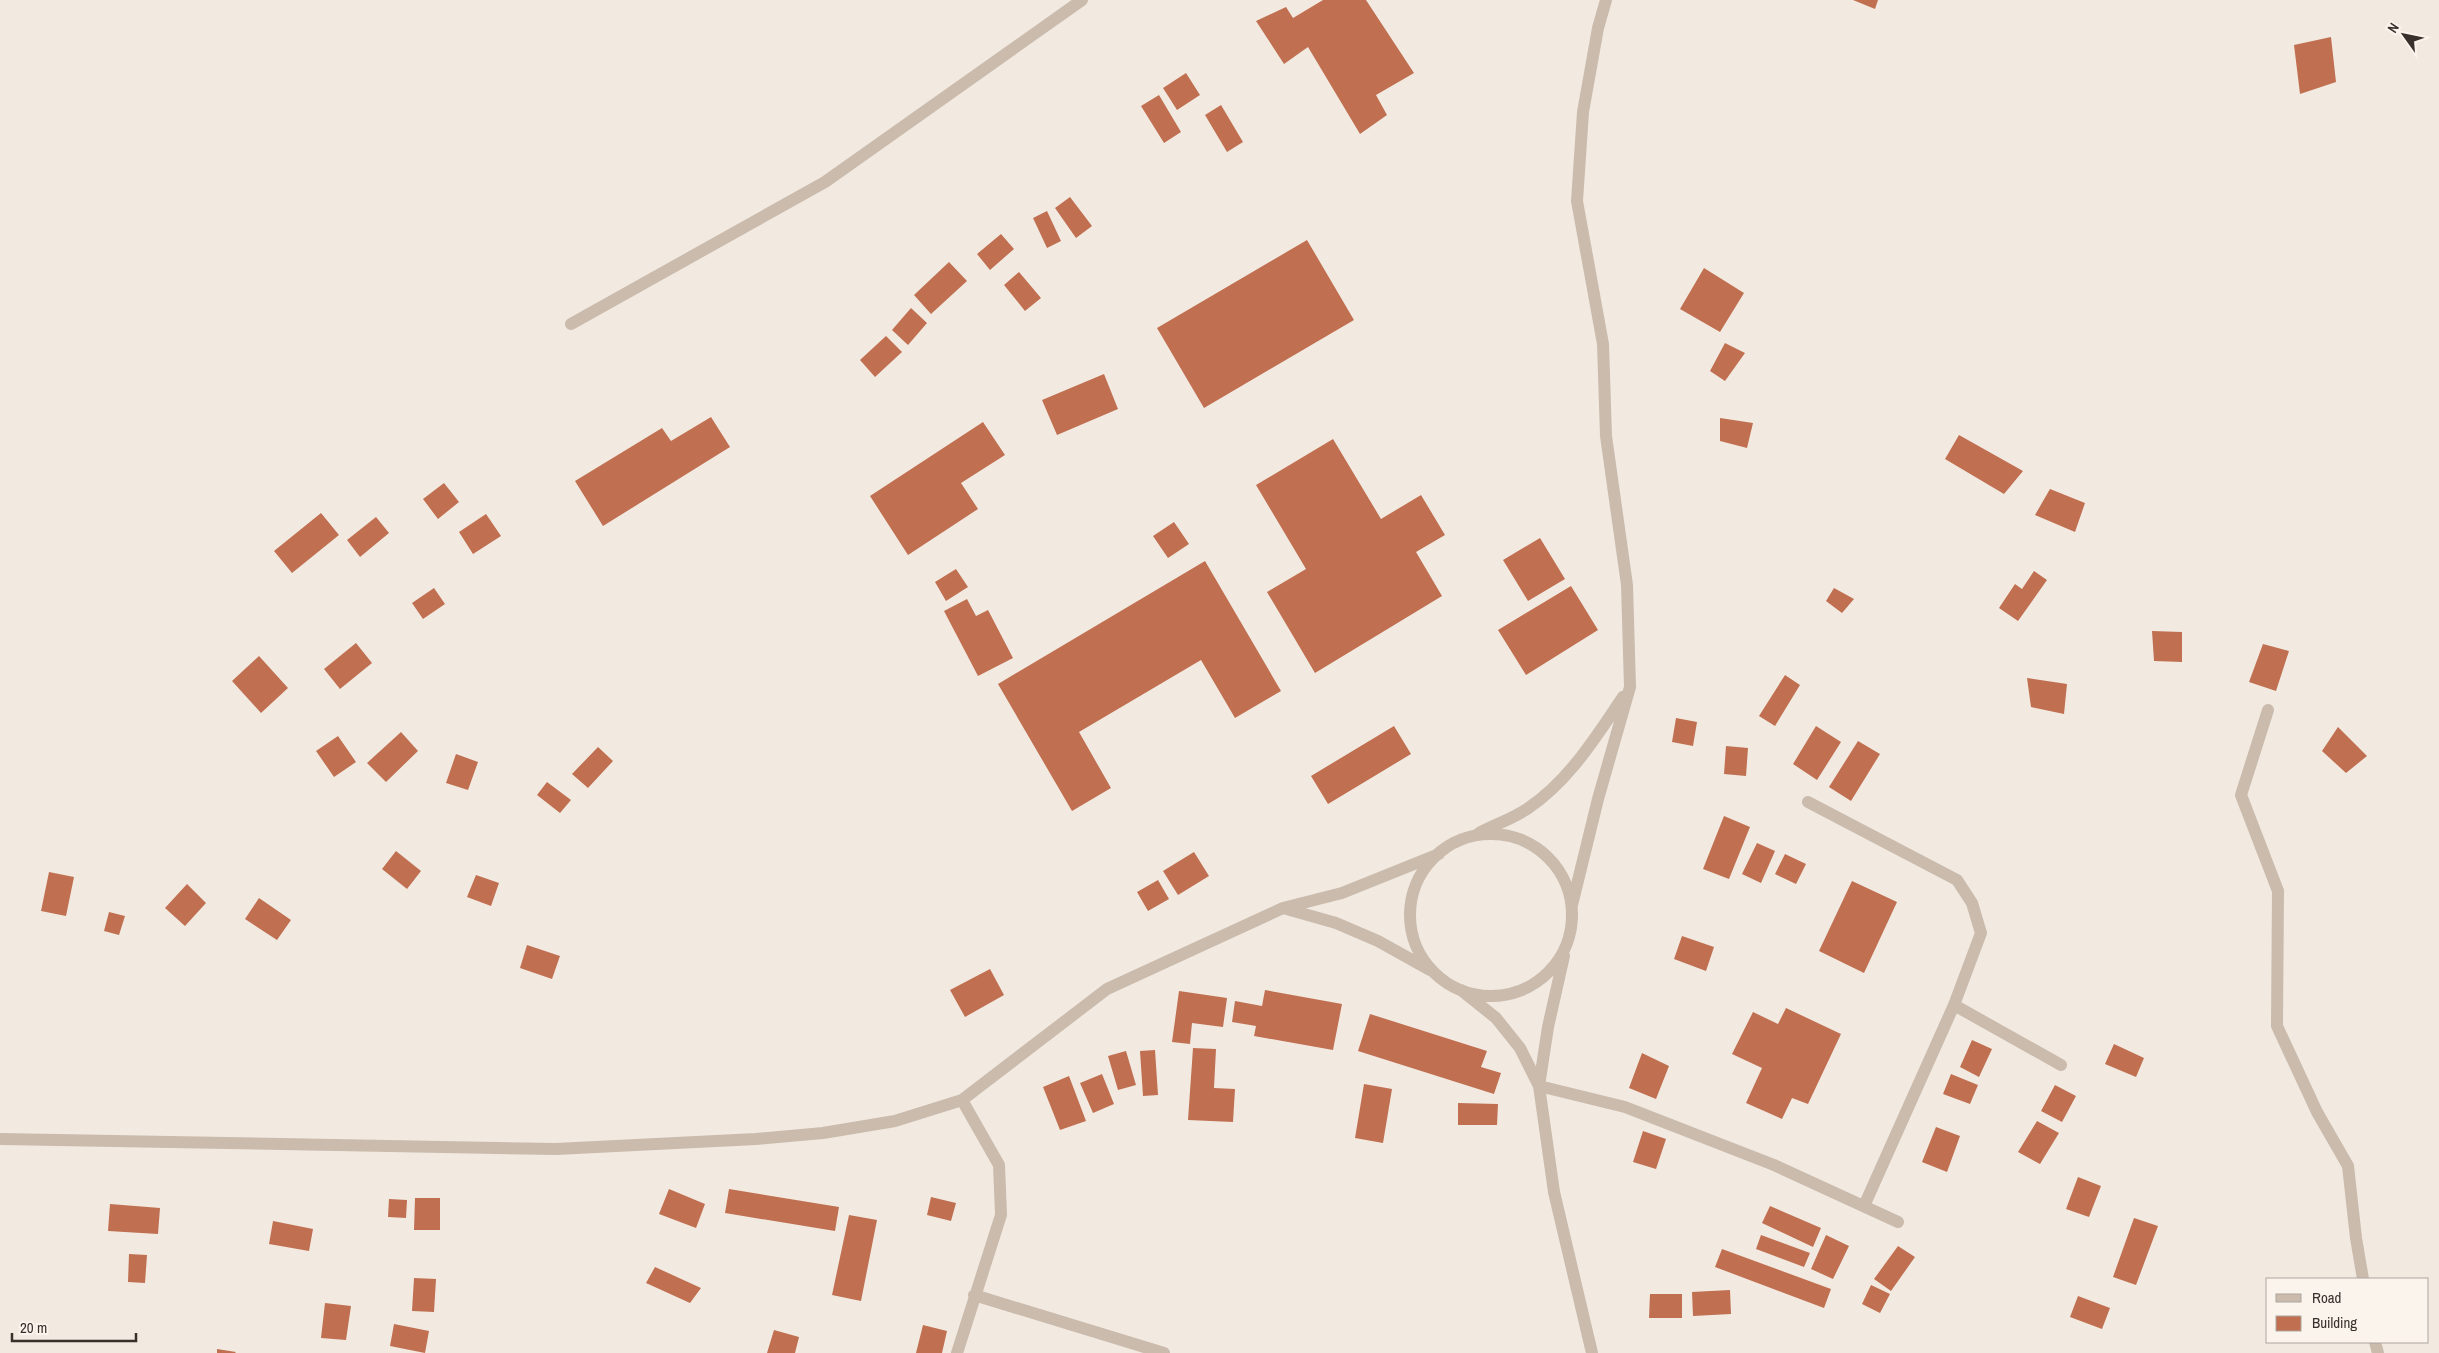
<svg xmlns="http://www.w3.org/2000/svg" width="2439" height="1353" viewBox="0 0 2439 1353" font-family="'Archivo Narrow',sans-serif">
	<rect width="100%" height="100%" fill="#f2eae1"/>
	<path fill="#c06f51" d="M 1323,0 L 1366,0 L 1414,73 L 1376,95 L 1387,115 L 1360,134 L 1308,47 L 1284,64 L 1256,21 L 1286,7 L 1293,18 Z
		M 1853,0 L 1878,0 L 1875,9 Z
		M 2331,37 L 2336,82 L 2300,94 L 2294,45 Z
		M 1186,73 L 1200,95 L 1177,110 L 1163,88 Z
		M 1159,95 L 1181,132 L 1164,143 L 1141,106 Z
		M 1221,105 L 1243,142 L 1227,152 L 1205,115 Z
		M 1070,197 L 1092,226 L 1076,238 L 1055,208 Z
		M 1047,211 L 1061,241 L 1047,248 L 1033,218 Z
		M 1001,234 L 1014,249 L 990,270 L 977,254 Z
		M 1307,240 L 1354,320 L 1204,408 L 1157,328 Z
		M 949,262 L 967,281 L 931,314 L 914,295 Z
		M 1704,268 L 1744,293 L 1720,332 L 1680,309 Z
		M 1019,272 L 1041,298 L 1025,311 L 1004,285 Z
		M 911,308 L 927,323 L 908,345 L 892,330 Z
		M 886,336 L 902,352 L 875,377 L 860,360 Z
		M 1725,343 L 1745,353 L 1725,381 L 1710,371 Z
		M 1104,374 L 1118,409 L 1057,435 L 1042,400 Z
		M 711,417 L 730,447 L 603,526 L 575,481 L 662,428 L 671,441 Z
		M 1720,418 L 1753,423 L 1747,448 L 1720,441 Z
		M 983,422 L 1005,455 L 961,483 L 978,509 L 908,555 L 870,496 Z
		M 1959,435 L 2023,471 L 2004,494 L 1945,459 Z
		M 1333,439 L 1381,519 L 1421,495 L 1445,535 L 1416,552 L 1442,596 L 1315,673 L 1267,592 L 1306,569 L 1256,485 Z
		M 444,483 L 459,502 L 438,519 L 423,499 Z
		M 2050,489 L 2085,503 L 2075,532 L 2035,515 Z
		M 321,513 L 339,535 L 292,573 L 274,551 Z
		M 486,514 L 501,536 L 473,554 L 459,532 Z
		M 376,517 L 389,533 L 360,557 L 347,540 Z
		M 1174,522 L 1189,544 L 1168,558 L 1153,536 Z
		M 1540,538 L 1565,579 L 1528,601 L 1503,560 Z
		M 1205,561 L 1281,691 L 1235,718 L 1201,660 L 1079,732 L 1111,788 L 1072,811 L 998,684 Z
		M 956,569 L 968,587 L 946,601 L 935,582 Z
		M 2034,571 L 2047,580 L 2018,621 L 1999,608 L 2015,584 L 2022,589 Z
		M 1571,586 L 1598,630 L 1526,675 L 1498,630 Z
		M 434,588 L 445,604 L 423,619 L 412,603 Z
		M 1834,588 L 1854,599 L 1842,613 L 1826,601 Z
		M 967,599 L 976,616 L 988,610 L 1013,658 L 978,676 L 944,611 Z
		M 2152,631 L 2182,632 L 2182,662 L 2154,661 Z
		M 356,643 L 372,663 L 340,689 L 324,669 Z
		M 2263,644 L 2289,651 L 2276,691 L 2249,682 Z
		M 259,656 L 288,688 L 261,713 L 232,681 Z
		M 1785,675 L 1800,685 L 1775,726 L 1759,716 Z
		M 2027,678 L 2067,684 L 2064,714 L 2031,707 Z
		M 1676,718 L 1697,722 L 1693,746 L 1672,742 Z
		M 1394,726 L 1411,754 L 1328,804 L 1311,776 Z
		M 1816,726 L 1841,742 L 1817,780 L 1793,764 Z
		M 2338,727 L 2367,756 L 2346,773 L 2322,751 Z
		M 401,732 L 418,751 L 386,782 L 367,763 Z
		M 338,736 L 356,762 L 334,777 L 316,751 Z
		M 1858,741 L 1880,754 L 1851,801 L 1829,787 Z
		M 1726,746 L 1748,748 L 1746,776 L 1724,774 Z
		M 598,747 L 613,761 L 588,788 L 572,774 Z
		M 456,754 L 478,762 L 468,790 L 446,783 Z
		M 547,782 L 571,800 L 560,813 L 537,795 Z
		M 1724,816 L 1750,827 L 1729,879 L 1703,869 Z
		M 1757,843 L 1775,851 L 1761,883 L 1742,874 Z
		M 396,851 L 421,871 L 407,889 L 382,869 Z
		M 1194,852 L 1209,876 L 1178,895 L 1163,871 Z
		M 1785,854 L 1806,864 L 1796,884 L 1775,874 Z
		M 49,872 L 74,877 L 66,916 L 41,911 Z
		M 476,875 L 499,883 L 491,906 L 467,897 Z
		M 1158,880 L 1169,899 L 1148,911 L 1137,892 Z
		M 1852,881 L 1897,902 L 1864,973 L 1819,951 Z
		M 187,884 L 206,903 L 185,926 L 165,908 Z
		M 259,898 L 291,920 L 277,940 L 245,919 Z
		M 109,912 L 125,916 L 119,935 L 104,931 Z
		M 1682,936 L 1714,947 L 1706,971 L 1674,959 Z
		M 527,945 L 560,956 L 552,979 L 520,968 Z
		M 990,969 L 1004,995 L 965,1017 L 950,990 Z
		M 1265,990 L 1342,1004 L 1333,1050 L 1254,1036 L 1256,1026 L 1232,1022 L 1235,1001 L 1262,1006 Z
		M 1179,991 L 1227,998 L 1223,1027 L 1192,1023 L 1190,1044 L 1172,1042 Z
		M 1786,1008 L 1841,1034 L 1808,1104 L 1792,1098 L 1782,1119 L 1746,1103 L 1762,1068 L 1732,1054 L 1753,1012 L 1778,1024 Z
		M 1370,1014 L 1487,1051 L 1481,1067 L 1501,1073 L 1494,1094 L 1358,1051 Z
		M 1972,1040 L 1992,1049 L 1979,1077 L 1960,1067 Z
		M 2114,1044 L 2144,1058 L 2136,1077 L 2105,1064 Z
		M 1193,1048 L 1216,1049 L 1214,1088 L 1235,1089 L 1233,1122 L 1188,1120 Z
		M 1155,1050 L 1158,1095 L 1143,1096 L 1140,1051 Z
		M 1126,1051 L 1136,1085 L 1118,1090 L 1108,1056 Z
		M 1642,1053 L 1669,1066 L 1656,1099 L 1629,1088 Z
		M 1102,1074 L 1114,1104 L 1093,1113 L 1080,1083 Z
		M 1951,1074 L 1978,1085 L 1970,1104 L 1943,1094 Z
		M 1069,1076 L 1086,1121 L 1060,1130 L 1043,1087 Z
		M 1364,1084 L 1392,1089 L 1383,1143 L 1355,1138 Z
		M 2055,1085 L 2076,1096 L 2062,1122 L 2041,1111 Z
		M 1458,1103 L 1498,1104 L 1497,1125 L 1458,1125 Z
		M 2037,1121 L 2059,1133 L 2040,1164 L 2018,1152 Z
		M 1936,1127 L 1960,1136 L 1947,1172 L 1922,1162 Z
		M 1643,1131 L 1666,1139 L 1656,1169 L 1633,1162 Z
		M 2078,1177 L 2101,1186 L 2089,1217 L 2066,1209 Z
		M 669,1189 L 705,1204 L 696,1228 L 659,1214 Z
		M 729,1189 L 839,1207 L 835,1231 L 725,1213 Z
		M 931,1197 L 956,1203 L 951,1221 L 927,1215 Z
		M 415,1198 L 440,1198 L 440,1230 L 414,1230 Z
		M 389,1199 L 407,1200 L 406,1218 L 388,1217 Z
		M 110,1204 L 160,1208 L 158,1234 L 108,1231 Z
		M 1770,1206 L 1821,1228 L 1813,1247 L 1762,1223 Z
		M 849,1215 L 877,1220 L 861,1301 L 832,1295 Z
		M 2134,1218 L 2158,1226 L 2136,1285 L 2113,1277 Z
		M 273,1221 L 313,1229 L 309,1251 L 269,1244 Z
		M 1761,1235 L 1810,1253 L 1804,1267 L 1756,1249 Z
		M 1826,1235 L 1849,1246 L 1833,1279 L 1811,1269 Z
		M 1898,1246 L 1915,1257 L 1891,1291 L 1874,1279 Z
		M 1722,1249 L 1831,1289 L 1824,1308 L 1715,1267 Z
		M 129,1254 L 147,1255 L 145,1283 L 128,1282 Z
		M 655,1267 L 701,1288 L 690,1303 L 646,1283 Z
		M 414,1278 L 436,1279 L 434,1312 L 412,1311 Z
		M 1871,1285 L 1890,1294 L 1880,1313 L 1862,1304 Z
		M 1730,1290 L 1731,1314 L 1693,1316 L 1692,1292 Z
		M 1650,1294 L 1682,1294 L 1682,1318 L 1649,1318 Z
		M 2078,1296 L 2110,1308 L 2102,1329 L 2070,1317 Z
		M 325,1303 L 351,1306 L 346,1340 L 321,1338 Z
		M 394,1324 L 429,1331 L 425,1353 L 390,1346 Z
		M 923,1325 L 947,1331 L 942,1353 L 916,1353 Z
		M 774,1330 L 799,1337 L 795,1353 L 767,1353 Z
		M 217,1349 L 236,1352 L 235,1353 L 217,1353 Z"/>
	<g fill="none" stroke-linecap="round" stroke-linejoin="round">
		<path stroke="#cabbad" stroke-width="12" d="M 571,324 L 825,182 L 1082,0
			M 2268,710 L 2241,795 L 2278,891 L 2277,1026 L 2317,1112 L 2348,1166 L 2356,1238 L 2363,1279
			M 1808,802 L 1957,880 L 1972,903 L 1981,933 L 1954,1005 L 1864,1206
			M 1479,833 C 1494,825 1512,819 1527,809 C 1569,781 1595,738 1623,697
			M1410 915a81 81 0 1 1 162 0a81 81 0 1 1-162 0Z
			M 1572,905 L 1598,799 L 1630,687 L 1627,585 L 1606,436 L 1603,344 L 1577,201 L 1583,112 L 1598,28 L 1606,0
			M 1283,908 L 1336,923 L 1378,941 L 1430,970
			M 1564,956 L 1548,1027 L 1539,1086 L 1554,1192 L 1592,1353
			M 1461,990 L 1496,1018 L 1520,1048 L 1539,1086 L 1625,1107 L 1774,1165 L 1898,1222
			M 1954,1005 L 2061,1065
			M 0,1139 L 556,1149 L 756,1139 L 823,1133 L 895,1121 L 962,1100 L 1107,989 L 1283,908 L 1342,893 L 1439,854
			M 974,1295 L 1164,1353
			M 2375,1342 L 2378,1353
			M 957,1353 L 1001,1215 L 999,1165 L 962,1100"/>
	</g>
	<rect x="2266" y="1278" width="162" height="65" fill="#faf4ed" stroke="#ada69f"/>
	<rect x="2276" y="1294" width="25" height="8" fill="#cabbad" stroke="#ada69f"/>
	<text x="2312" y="1303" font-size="15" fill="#39302b">Road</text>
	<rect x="2276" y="1316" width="25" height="15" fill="#c06f51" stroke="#ada69f"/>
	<text x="2312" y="1328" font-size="15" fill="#39302b">Building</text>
	<g transform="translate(2404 35) rotate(303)" stroke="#faf4ed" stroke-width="4" paint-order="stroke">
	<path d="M0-4L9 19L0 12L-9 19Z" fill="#39302b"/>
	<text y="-8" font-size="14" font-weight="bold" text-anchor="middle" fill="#39302b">N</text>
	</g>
	<path d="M12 1333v8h124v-8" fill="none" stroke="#39302b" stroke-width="2.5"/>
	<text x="20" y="1333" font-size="15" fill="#39302b" stroke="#faf4ed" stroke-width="4" paint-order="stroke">20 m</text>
</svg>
